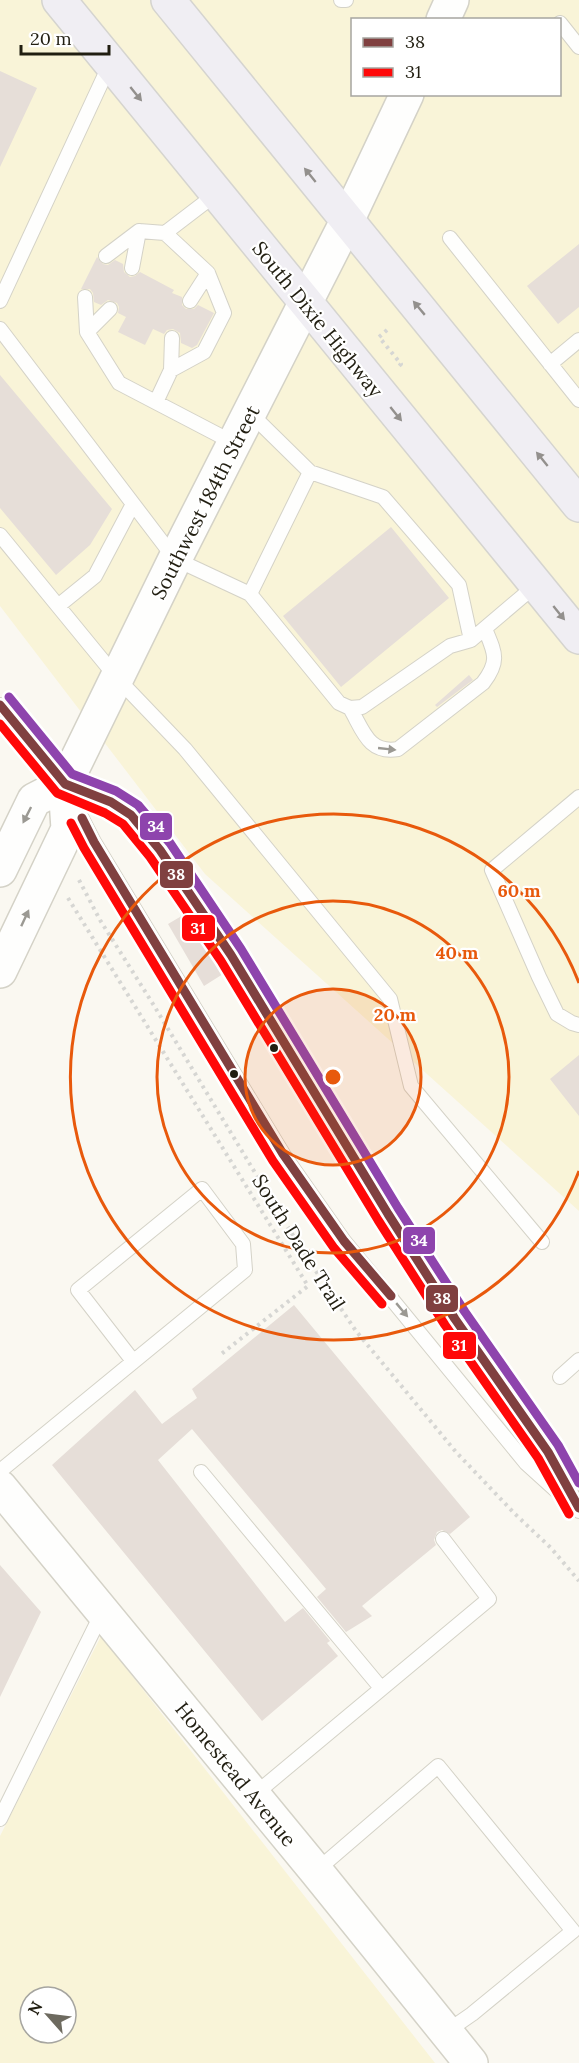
<svg xmlns="http://www.w3.org/2000/svg" width="579" height="2063" viewBox="0 0 579 2063" font-family="Lora,serif">
	<rect width="100%" height="100%" fill="#faf8f1"/>
	<path fill="#f9f4d8" fill-rule="evenodd" d="M 0,0 L 579,0 L 579,1211 L 205,874 L 0,606 ZM 352,20 L 560,20 L 560,94 L 352,94 Z
		M 101,1636 L 435,2063 L 0,2063 L 0,1836 ZM 30,1997 L 66,1997 L 66,2033 L 30,2033 Z"/>
	<path fill="#e6ded8" d="M 0,71 L 37,88 L 0,167 Z
		M 579,244 L 579,307 L 558,324 L 527,286 Z
		M 97,257 L 103,264 L 108,265 L 115,260 L 123,264 L 124,272 L 130,277 L 135,276 L 140,272 L 174,290 L 172,293 L 182,297 L 182,305 L 186,309 L 194,309 L 198,305 L 214,313 L 197,345 L 192,348 L 181,343 L 180,333 L 173,329 L 167,330 L 164,334 L 153,329 L 145,345 L 118,332 L 126,317 L 118,313 L 119,307 L 117,303 L 108,300 L 101,305 L 94,302 L 93,293 L 90,289 L 81,289 Z
		M 0,375 L 112,509 L 90,545 L 56,575 L 0,508 Z
		M 391,527 L 449,598 L 341,687 L 283,616 Z
		M 469,675 L 473,680 L 437,707 L 435,705 Z
		M 185,914 L 223,974 L 204,986 L 168,924 Z
		M 579,1055 L 579,1116 L 550,1079 Z
		M 294,1305 L 470,1517 L 450,1534 L 442,1530 L 437,1532 L 434,1540 L 436,1545 L 362,1606 L 372,1616 L 346,1632 L 317,1597 L 326,1589 L 192,1429 L 158,1460 L 285,1622 L 303,1608 L 330,1641 L 327,1643 L 338,1656 L 262,1721 L 52,1465 L 135,1390 L 162,1424 L 197,1398 L 192,1389 Z
		M 0,1565 L 41,1612 L 0,1697 Z"/>
	<g fill="none" stroke-linecap="round" stroke-linejoin="round">
		<defs>
			<path id="service" d="M 341,0 L 346,0
				M 560,23 L 579,47
				M 165,233 L 208,273 L 190,301
				M 450,238 L 579,400
				M 106,256 L 139,231 L 165,233 L 216,194
				M 132,268 L 139,231
				M 85,297 L 87,332 L 119,383 L 234,443
				M 0,301 L 110,64
				M 0,329 L 175,559 L 250,594 L 310,472
				M 87,332 L 110,309
				M 550,364 L 579,340
				M 171,370 L 204,352 L 224,313 L 208,273
				M 156,402 L 171,370 L 172,338
				M 250,413 L 310,472 L 383,497 L 459,585 L 471,640
				M 133,504 L 95,576 L 58,606 L 117,678 L 185,749 L 390,999 L 411,1086 L 542,1242
				M 0,535 L 58,606
				M 250,594 L 339,703 L 350,708 L 362,707 L 450,646 L 471,640 L 536,585
				M 0,705 L 65,784
				M 350,708 C 363,730 368,754 398,749 L 483,683 C 500,661 495,653 485,629
				M 67,785 L 111,802 L 131,815 L 160,850 L 231,955 L 327,1112 L 388,1214 L 455,1319 L 548,1452 L 577,1504
				M 579,797 L 492,870 L 539,977 L 557,1014 L 572,1023 L 579,1025
				M 76,807 L 94,842 L 283,1154 L 344,1241 L 526,1463 L 579,1511
				M 560,1377 L 579,1360
				M 0,1471 L 245,1270 L 243,1244 L 202,1189 L 78,1290 L 133,1361
				M 201,1472 L 381,1688
				M 254,1795 L 489,1599 L 443,1539
				M 0,1819 L 102,1613
				M 316,1871 L 438,1766 L 573,1931 L 472,2014 L 446,2032"/>
			<path id="tertiary" d="M 0,1487 L 316,1871 L 471,2063"/>
			<path id="secondary" d="M 443,20 L 452,0
				M 65,784 L 175,559 L 347,221 L 407,94
				M 0,870 L 34,800 L 65,784 L 68,829 L 0,971"/>
			<path id="trunk" d="M 59,0 L 579,637
				M 168,0 L 579,505"/>
		</defs>
		<use href="#service" stroke="#d4d2c7" stroke-width="16"/>
		<use href="#tertiary" stroke="#d4d2c7" stroke-width="36"/>
		<use href="#secondary" stroke="#d4d2c7" stroke-width="36"/>
		<use href="#trunk" stroke="#d5d4cf" stroke-width="36"/>
		<path stroke="#d6d6d3" stroke-width="4" stroke-dasharray="3 4.5" stroke-linecap="butt" d="M 387,330 L 379,337 L 401,364 L 398,367
			M 79,880 L 100,920 L 153,1004 L 303,1252 L 356,1331 L 456,1452 L 515,1514 L 551,1548 L 579,1581
			M 68,898 L 308,1286 L 220,1355"/>
		<use href="#service" stroke="#fefefd" stroke-width="14"/>
		<use href="#tertiary" stroke="#fefefd" stroke-width="33"/>
		<use href="#secondary" stroke="#fefefd" stroke-width="33"/>
		<use href="#trunk" stroke="#f0eef3" stroke-width="33"/>
		<defs>
			<path id="bus-1" d="M 0,705 L 65,784 L 111,802 L 131,815 L 160,850 L 231,955 L 388,1214 L 455,1319 L 548,1452 L 579,1508
				M 82,818 L 94,842 L 283,1154 L 344,1241 L 391,1296"/>
			<path id="bus-2" d="M 0,724 L 57,793 L 105,813 L 123,824 L 150,857 L 221,961 L 378,1220 L 445,1325 L 538,1458 L 569,1514
				M 71,823 L 84,848 L 273,1161 L 334,1248 L 382,1304"/>
			<path id="bus-3" d="M 9,697 L 72,774 L 116,791 L 138,805 L 170,843 L 241,949 L 398,1208 L 465,1312 L 558,1445 L 579,1483"/>
		</defs>
		<use href="#bus-1" stroke="#fff" stroke-width="14"/>
		<use href="#bus-2" stroke="#fff" stroke-width="14"/>
		<use href="#bus-3" stroke="#fff" stroke-width="14"/>
		<use href="#bus-1" stroke="#804040" stroke-width="9"/>
		<use href="#bus-2" stroke="#ff0808" stroke-width="9"/>
		<use href="#bus-3" stroke="#8e44ad" stroke-width="9"/>
	</g>
	<defs><path id="oneway-solid" d="M-6-.8H1V-3.2L6.5 0L1 3.2V.8H-6Z" transform="scale(1.5)"/></defs>
	<g fill="#93908d">
		<use href="#oneway-solid" transform="translate(136 94) rotate(51)"/>
		<use href="#oneway-solid" transform="translate(310 175) rotate(-129)"/>
		<use href="#oneway-solid" transform="translate(419 308) rotate(-130)"/>
		<use href="#oneway-solid" transform="translate(396 414) rotate(51)"/>
		<use href="#oneway-solid" transform="translate(542 459) rotate(-129)"/>
		<use href="#oneway-solid" transform="translate(559 613) rotate(51)"/>
	</g>
	<g fill="#9b9993">
		<use href="#oneway-solid" transform="translate(387 749) rotate(6)"/>
		<use href="#oneway-solid" transform="translate(27 815) rotate(117)"/>
		<use href="#oneway-solid" transform="translate(25 918) rotate(-65)"/>
		<use href="#oneway-solid" transform="translate(402 1310) rotate(50)"/>
	</g>
	<circle cx="333" cy="1077" r="88" fill="#e8590c" fill-opacity=".12"/>
	<g fill="none" stroke="#e8590c" stroke-width="3">
		<circle cx="333" cy="1077" r="88"/>
		<circle cx="333" cy="1077" r="176"/>
		<path d="M579 1171A263 263 0 1 1 579 983"/>
	</g>
	<g fill="#211e11" stroke="#fff" stroke-width="2">
		<circle cx="274" cy="1048" r="5"/>
		<circle cx="234" cy="1074" r="5"/>
	</g>
	<g text-anchor="middle" dominant-baseline="central" stroke-width="4.5" stroke-linejoin="round" paint-order="stroke">
		<g font-size="20" fill="#211e11" stroke="#fff">
			<text transform="translate(318 319) rotate(51)">South Dixie Highway</text>
			<text transform="translate(205 502) rotate(-63)">Southwest 184th Street</text>
			<text transform="translate(299 1242) rotate(58)">South Dade Trail</text>
			<text transform="translate(236 1774) rotate(51)">Homestead Avenue</text>
		</g>
	</g>
	<circle cx="333" cy="1077" r="9" fill="#e8590c" stroke="#fff" stroke-width="3"/>
	<g font-size="18" text-anchor="middle" font-weight="bold" fill="#e8590c" stroke="#fff" stroke-width="4.5" stroke-linejoin="round" paint-order="stroke">
		<text x="519" y="897">60 m</text>
		<text x="457" y="959">40 m</text>
		<text x="395" y="1021">20 m</text>
	</g>
	<g stroke="#fff" stroke-width="2">
		<rect x="139" y="812" width="34" height="29" rx="6" fill="#8e44ad"/>
		<rect x="159" y="860" width="35" height="29" rx="6" fill="#804040"/>
		<rect x="181" y="914" width="35" height="28" rx="6" fill="#ff0808"/>
		<rect x="402" y="1226" width="34" height="29" rx="6" fill="#8e44ad"/>
		<rect x="425" y="1284" width="34" height="29" rx="6" fill="#804040"/>
		<rect x="442" y="1331" width="35" height="29" rx="6" fill="#ff0808"/>
	</g>
	<g font-size="16" text-anchor="middle" font-weight="bold" fill="#fff">
		<text x="156" y="832">34</text>
		<text x="176" y="880">38</text>
		<text x="198" y="934">31</text>
		<text x="419" y="1246">34</text>
		<text x="442" y="1304">38</text>
		<text x="459" y="1351">31</text>
	</g>
	<rect x="351" y="18" width="210" height="78" fill="#ffffff" stroke="#a6a5a0" stroke-width="1.5"/>
	<rect x="363" y="38" width="30" height="9" fill="#804040" stroke="#a6a5a0" stroke-width="1.5"/>
	<text x="405" y="48" font-size="18" fill="#211e11">38</text>
	<rect x="363" y="68" width="30" height="9" fill="#ff0808" stroke="#a6a5a0" stroke-width="1.5"/>
	<text x="405" y="78" font-size="18" fill="#211e11">31</text>
	<g transform="translate(48 2015) rotate(298)"><circle r="28" fill="#ffffff" stroke="#a6a5a0" stroke-width="1.5"/>
	<path d="M0-4.5L10 22L0 15L-10 22Z" fill="#6d6a5f"/>
	<text y="-9" font-size="16" font-weight="bold" text-anchor="middle" fill="#211e11">N</text>
	</g>
	<path d="M21 45v9h88v-9" fill="none" stroke="#211e11" stroke-width="3"/>
	<text x="30" y="45" font-size="18" fill="#211e11" stroke="#ffffff" stroke-width="4.5" paint-order="stroke">20 m</text>
</svg>
